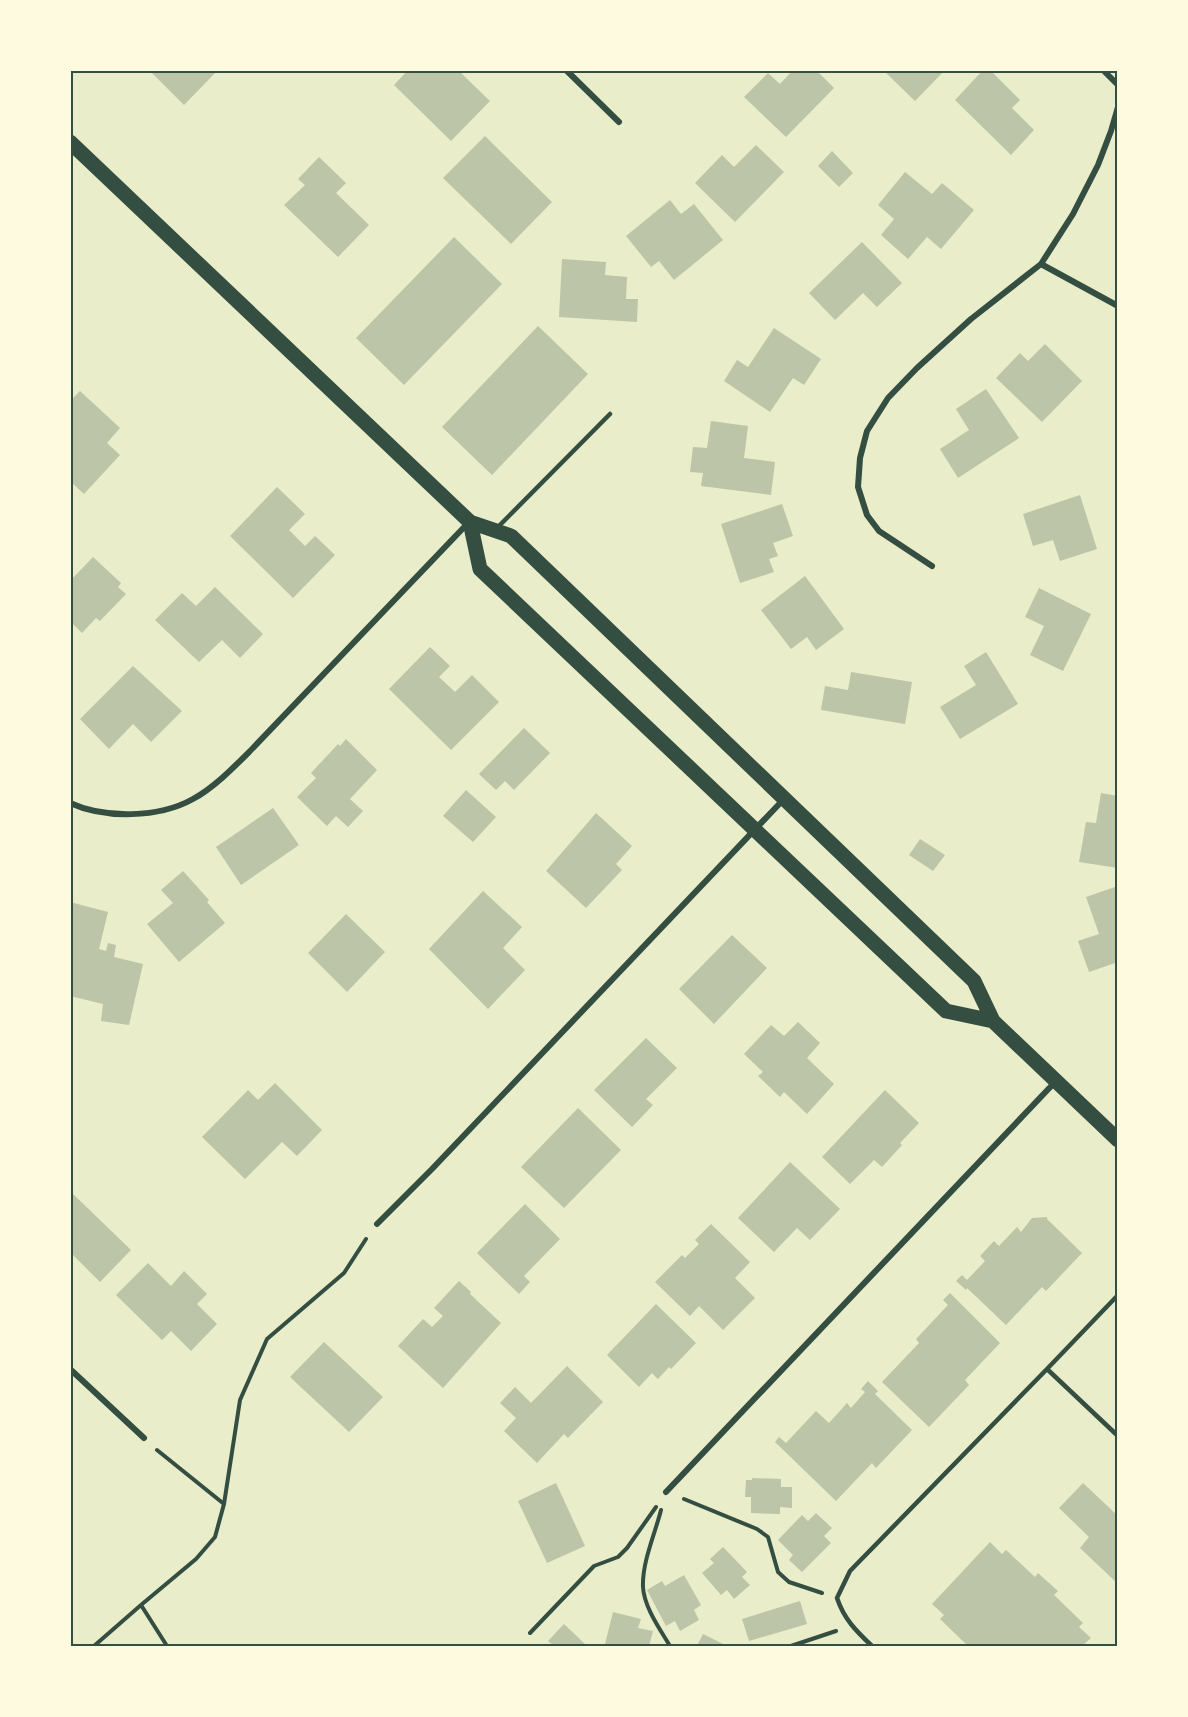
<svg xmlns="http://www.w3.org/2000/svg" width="1188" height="1717" viewBox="0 0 1188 1717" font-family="Montserrat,sans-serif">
	<rect width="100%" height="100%" fill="#e9edc9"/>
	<path fill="#bcc5a7" d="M 149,70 L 215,70 L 216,72 L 184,105 Z
		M 408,70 L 463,70 L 461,73 L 490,101 L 451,141 L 394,85 Z
		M 793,70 L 816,70 L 834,88 L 786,137 L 744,97 L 768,73 L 780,84 Z
		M 883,70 L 945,70 L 915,101 Z
		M 983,70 L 990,70 L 1020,100 L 1012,108 L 1034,130 L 1011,155 L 955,100 Z
		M 485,136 L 552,202 L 511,244 L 443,178 Z
		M 756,145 L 784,172 L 735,222 L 695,183 L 722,155 L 734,167 Z
		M 832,151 L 853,173 L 839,187 L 818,166 Z
		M 319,157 L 346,183 L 336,193 L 369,225 L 338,257 L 284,205 L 305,185 L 298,179 Z
		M 905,172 L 932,194 L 942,183 L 974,210 L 941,249 L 927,237 L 908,259 L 881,235 L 894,219 L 878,205 Z
		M 670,200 L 681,214 L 694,204 L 723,240 L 674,280 L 659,261 L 651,267 L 626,236 Z
		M 454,237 L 502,284 L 404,385 L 356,338 Z
		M 862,242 L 902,283 L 877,307 L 863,293 L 835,320 L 809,293 Z
		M 562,259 L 606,262 L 605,275 L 627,277 L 626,299 L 638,299 L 637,322 L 559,317 Z
		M 538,326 L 588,374 L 492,475 L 442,427 Z
		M 774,328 L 821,359 L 804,385 L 793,378 L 770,412 L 724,381 L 737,360 L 748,367 Z
		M 1045,344 L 1082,381 L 1042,422 L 996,378 L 1020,353 L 1028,361 Z
		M 986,389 L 1019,438 L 958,478 L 940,449 L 969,430 L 956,409 Z
		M 80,391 L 120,428 L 107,443 L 120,455 L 84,494 L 70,481 L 70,401 Z
		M 711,421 L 748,426 L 744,458 L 775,462 L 771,495 L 701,486 L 703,473 L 690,472 L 693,447 L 707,448 Z
		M 277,487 L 305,514 L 289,530 L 305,546 L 315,536 L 335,555 L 293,598 L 230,536 Z
		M 1080,495 L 1097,549 L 1060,561 L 1053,540 L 1033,546 L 1023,514 Z
		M 782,504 L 793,536 L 773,543 L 778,556 L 769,559 L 774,572 L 740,583 L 721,524 Z
		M 93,557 L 121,583 L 118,587 L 126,594 L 100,621 L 96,618 L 82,633 L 70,621 L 70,581 Z
		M 805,576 L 844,629 L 816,650 L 807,637 L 791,649 L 761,610 Z
		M 215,587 L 263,634 L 240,658 L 222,640 L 199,662 L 155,620 L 182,593 L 196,606 Z
		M 1039,588 L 1091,614 L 1063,671 L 1030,655 L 1044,626 L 1025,617 Z
		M 430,647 L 450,666 L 439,677 L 455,692 L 472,675 L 499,702 L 451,750 L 389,689 Z
		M 986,652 L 1018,704 L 960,739 L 940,707 L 976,685 L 964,666 Z
		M 133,666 L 182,711 L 151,742 L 133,724 L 109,749 L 80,719 Z
		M 851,672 L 912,682 L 905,724 L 821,710 L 825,686 L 848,690 Z
		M 524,728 L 550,753 L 514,790 L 505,781 L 496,790 L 479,774 Z
		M 346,739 L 377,770 L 350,799 L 363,811 L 348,827 L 336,816 L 327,826 L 297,797 L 316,778 L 311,773 L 338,744 L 340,746 Z
		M 466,790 L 496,817 L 473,842 L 443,816 Z
		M 1101,793 L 1118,796 L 1118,868 L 1079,862 L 1086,822 L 1096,823 Z
		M 273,808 L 299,845 L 241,885 L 216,847 Z
		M 596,813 L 632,846 L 616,864 L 622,870 L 586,908 L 546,871 Z
		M 920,839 L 945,855 L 933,871 L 909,855 Z
		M 183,871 L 209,900 L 207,902 L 225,923 L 179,962 L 147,924 L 173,903 L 161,890 Z
		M 1118,886 L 1118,962 L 1089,972 L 1078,941 L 1099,934 L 1086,897 Z
		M 483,891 L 522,927 L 503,948 L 525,970 L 488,1009 L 429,949 Z
		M 70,902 L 108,912 L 99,949 L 106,951 L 108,943 L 116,945 L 114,957 L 143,964 L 129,1025 L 101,1021 L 103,1004 L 70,996 Z
		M 346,914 L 385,952 L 347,992 L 308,953 Z
		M 732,935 L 767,968 L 714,1024 L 679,989 Z
		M 798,1022 L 820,1043 L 807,1058 L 834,1084 L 807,1114 L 784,1092 L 780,1097 L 758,1076 L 763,1072 L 744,1054 L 771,1025 L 784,1036 Z
		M 646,1038 L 677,1068 L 646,1099 L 653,1105 L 632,1127 L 594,1090 Z
		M 275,1083 L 322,1130 L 297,1156 L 282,1142 L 245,1179 L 202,1137 L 248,1090 L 258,1100 Z
		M 885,1090 L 919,1123 L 900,1143 L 902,1145 L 882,1167 L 874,1160 L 850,1184 L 822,1157 Z
		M 578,1108 L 621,1150 L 564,1208 L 521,1167 Z
		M 790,1162 L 840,1209 L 810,1240 L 797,1228 L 774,1252 L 738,1218 Z
		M 73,1194 L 131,1250 L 100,1282 L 70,1252 L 70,1196 Z
		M 525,1204 L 560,1239 L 524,1276 L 530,1282 L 519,1294 L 477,1253 Z
		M 1047,1217 L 1047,1219 L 1082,1253 L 1046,1291 L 1042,1287 L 1006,1325 L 967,1288 L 966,1290 L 956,1281 L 962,1275 L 967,1280 L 985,1261 L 980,1256 L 994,1241 L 999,1246 L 1017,1227 L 1021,1232 L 1032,1218 Z
		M 711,1224 L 750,1262 L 735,1278 L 755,1298 L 723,1330 L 699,1306 L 690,1316 L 655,1282 L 682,1255 L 685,1258 L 699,1244 L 695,1240 Z
		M 148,1263 L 171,1286 L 184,1271 L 207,1294 L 197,1304 L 217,1324 L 191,1351 L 171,1331 L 162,1340 L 116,1295 Z
		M 459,1281 L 471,1292 L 470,1294 L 501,1323 L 443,1388 L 398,1346 L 423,1319 L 432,1327 L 443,1316 L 434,1308 Z
		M 950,1293 L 1000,1343 L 965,1380 L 969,1385 L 929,1427 L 882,1382 L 919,1343 L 916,1339 L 948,1305 L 943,1300 Z
		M 656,1304 L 696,1343 L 671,1369 L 669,1367 L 658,1379 L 652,1373 L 639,1387 L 607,1355 Z
		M 324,1342 L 383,1397 L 349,1432 L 290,1377 Z
		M 567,1366 L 603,1402 L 568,1438 L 564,1434 L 537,1463 L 504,1431 L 516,1418 L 500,1403 L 515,1387 L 531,1403 Z
		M 868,1381 L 878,1391 L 875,1394 L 912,1430 L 876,1468 L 872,1463 L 836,1501 L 775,1442 L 779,1437 L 786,1443 L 816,1411 L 829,1423 L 847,1403 L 851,1408 L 865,1392 L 861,1389 Z
		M 752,1478 L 781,1479 L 781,1487 L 792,1487 L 792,1508 L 780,1507 L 780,1514 L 751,1513 L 751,1497 L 745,1497 L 746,1480 L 752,1480 Z
		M 556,1483 L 585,1546 L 547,1563 L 518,1501 Z
		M 1083,1483 L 1118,1516 L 1118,1584 L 1080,1548 L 1089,1537 L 1059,1508 Z
		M 816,1513 L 832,1528 L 824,1536 L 831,1543 L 802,1572 L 789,1560 L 793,1555 L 778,1540 L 802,1515 L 808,1521 Z
		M 990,1542 L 1002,1554 L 1006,1550 L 1035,1577 L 1038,1573 L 1058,1591 L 1054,1595 L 1083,1623 L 1079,1627 L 1091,1638 L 1082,1646 L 968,1646 L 940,1619 L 944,1615 L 932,1604 Z
		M 723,1547 L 747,1572 L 742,1577 L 750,1585 L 734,1599 L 727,1590 L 721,1595 L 702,1573 L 714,1563 L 710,1559 Z
		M 684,1575 L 701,1605 L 694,1610 L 699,1620 L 680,1631 L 675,1621 L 666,1626 L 647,1590 L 662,1581 L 665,1586 Z
		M 800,1601 L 807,1624 L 749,1641 L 742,1619 Z
		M 613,1612 L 641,1619 L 638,1628 L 653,1631 L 649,1646 L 617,1646 L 605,1644 Z
		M 564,1624 L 587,1646 L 554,1646 L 548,1641 Z
		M 703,1634 L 727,1646 L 697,1646 Z"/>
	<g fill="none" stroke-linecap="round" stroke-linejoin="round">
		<path stroke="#344e41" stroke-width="4" d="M 157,1450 L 224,1504
			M 684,1499 L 757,1529 L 768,1537 L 778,1572 L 789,1582 L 822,1593
			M 661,1510 C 655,1534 642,1562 643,1587 C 644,1607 660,1629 670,1646
			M 530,1633 L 594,1566 L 618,1557 L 627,1548 L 656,1507
			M 94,1646 L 141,1605
			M 167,1646 L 141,1605 L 196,1559 L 215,1537 L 224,1504 L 240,1400 L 267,1339 L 344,1273 L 366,1239
			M 791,1646 L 836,1631"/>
		<path stroke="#344e41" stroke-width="4.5" d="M 496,529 L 610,414
			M 1118,1295 L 1047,1369 L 1118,1436
			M 872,1646 C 856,1631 844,1619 837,1598 L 850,1571 L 1047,1369"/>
		<path stroke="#344e41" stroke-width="6" d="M 566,70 L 619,122
			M 1103,70 L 1118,85
			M 1041,264 L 1118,306
			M 932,566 L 879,531 L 867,515 L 858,487 L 860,458 L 867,431 L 888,398 L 917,368 L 971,319 L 1041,264 L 1073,214 L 1098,165 L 1111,131 L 1118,107
			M 70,803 C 105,819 159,818 193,799 C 215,787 235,766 253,748 L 469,522
			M 377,1224 L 432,1169 L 783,800
			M 70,1369 L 144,1438
			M 666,1492 L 1056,1081"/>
		<path stroke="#344e41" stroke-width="15" d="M 70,142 L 470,522 L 511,536 L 974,981 L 993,1021 L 1118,1140
			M 470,522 L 480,569 L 946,1011 L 993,1021"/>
	</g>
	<rect width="1188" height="1717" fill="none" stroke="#fefae0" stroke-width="144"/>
	<rect x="72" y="72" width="1044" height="1573" fill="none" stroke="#344e41" stroke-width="2"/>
</svg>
